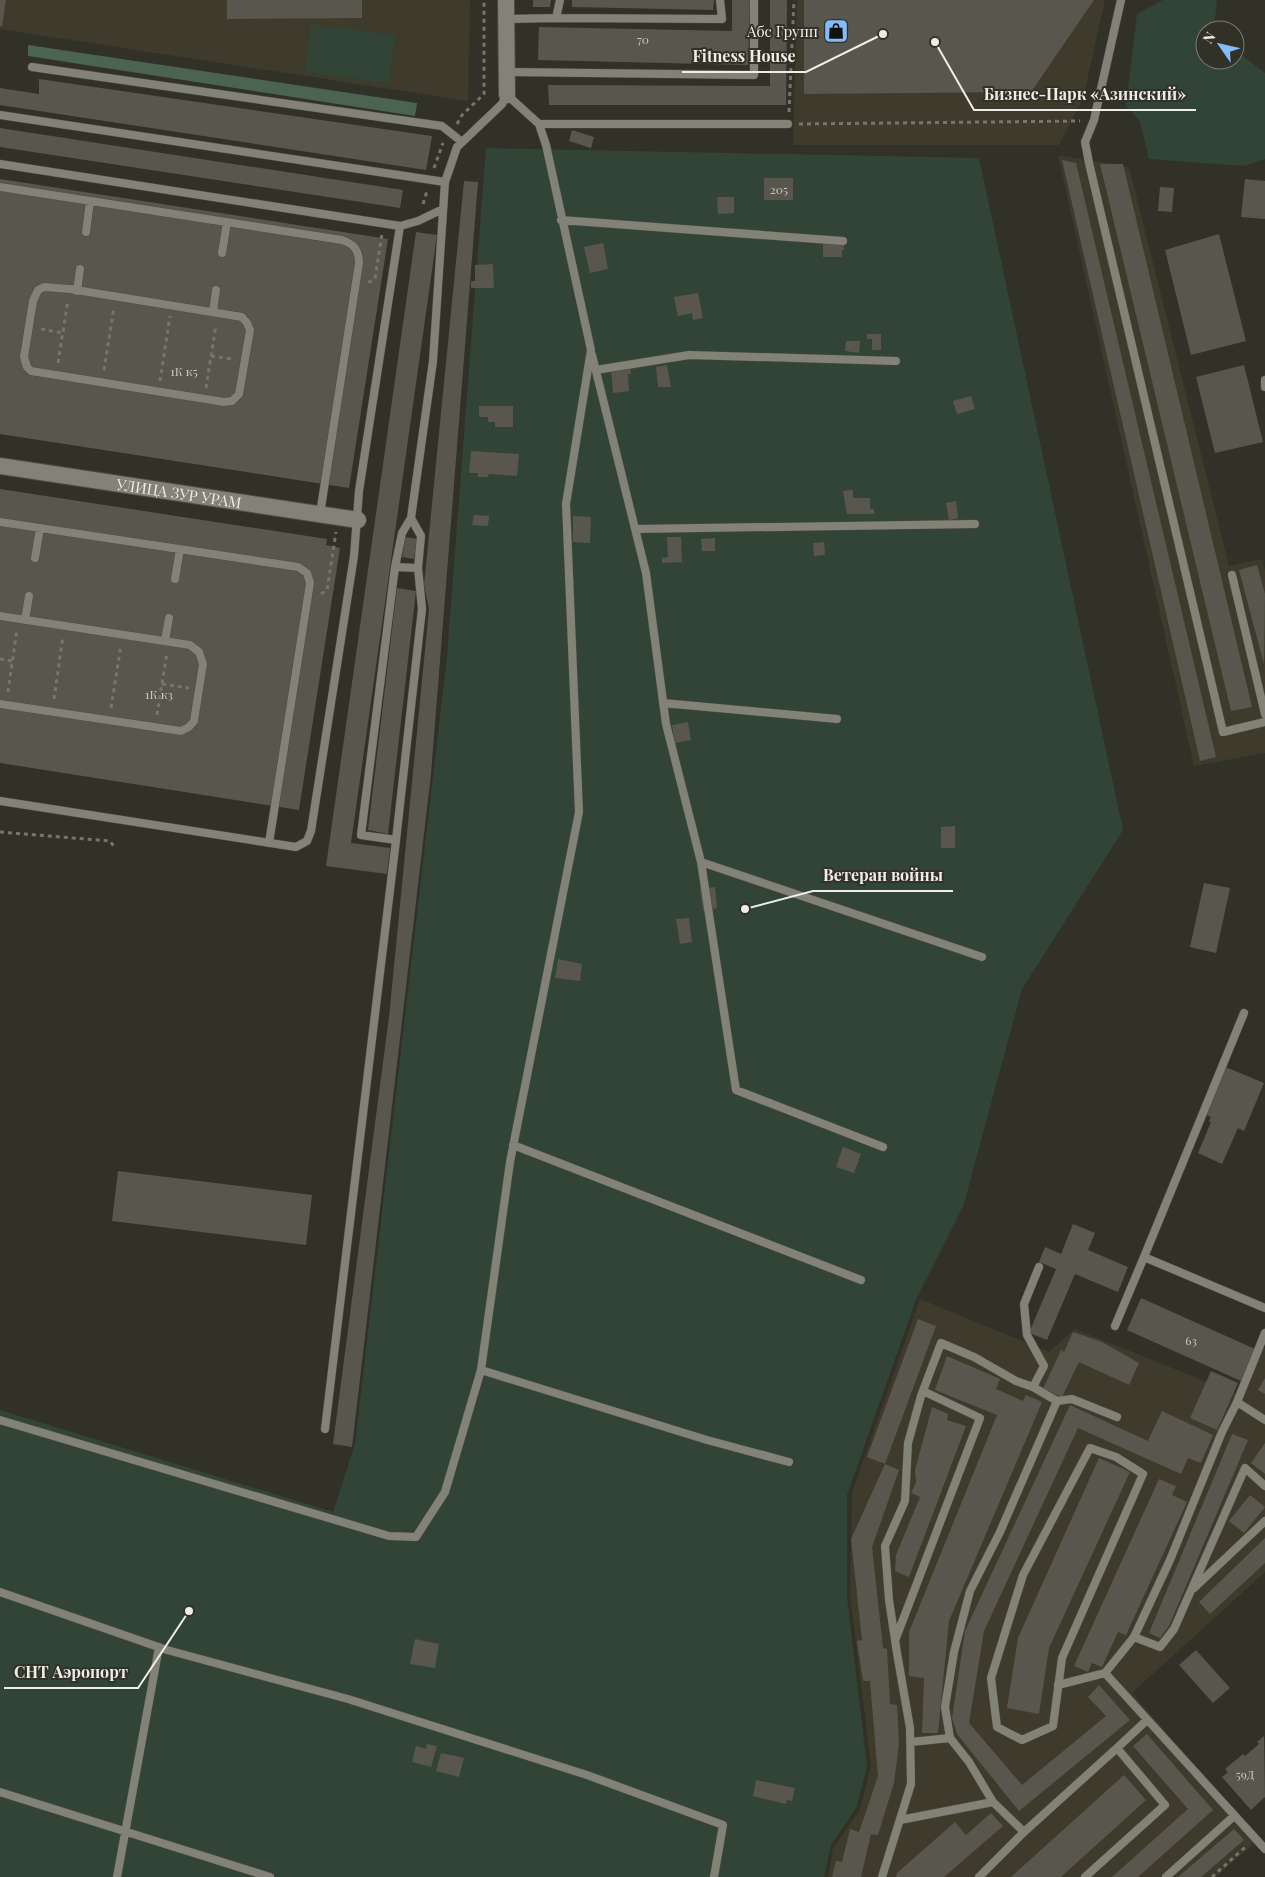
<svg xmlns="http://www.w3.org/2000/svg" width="1265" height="1877" viewBox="0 0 1265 1877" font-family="'Playfair Display',serif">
	<rect width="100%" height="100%" fill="#323127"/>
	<path fill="#3e3b2c" d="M 0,0 L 470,0 L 468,101 L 0,29 Z
		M 797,0 L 1105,0 L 1083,99 L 1059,145 L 793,145 Z
		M 1058,155 L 1129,167 L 1229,566 L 1262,559 L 1265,570 L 1265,753 L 1194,766 Z
		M 920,1299 L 1049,1352 L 1075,1329 L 1237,1394 L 1265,1347 L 1265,1572 L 1132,1693 L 1259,1839 L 1216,1877 L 828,1877 L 833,1848 L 860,1810 L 871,1765 L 850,1596 L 852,1493 Z"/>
	<path fill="#324435" d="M 1163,0 L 1217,0 L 1214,30 L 1205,30 L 1205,60 L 1235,60 L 1235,50 L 1265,73 L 1265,159 L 1244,166 L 1149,159 L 1140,121 L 1126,106 L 1137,14 Z
		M 311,24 L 395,35 L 389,83 L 305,72 Z
		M 486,148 L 979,158 L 1123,830 L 1022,989 L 963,1207 L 917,1297 L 847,1495 L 847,1597 L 867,1767 L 856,1808 L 831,1845 L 824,1877 L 0,1877 L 0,1410 L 333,1512 L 355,1444 L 447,657 Z"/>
	<path fill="#4b6450" d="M 28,45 L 417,103 L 415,116 L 28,56 Z"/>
	<path fill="#59574d" d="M 0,0 L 6,0 L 2,26 L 0,26 Z
		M 227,0 L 362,0 L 362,18 L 227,19 Z
		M 533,0 L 551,0 L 550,7 L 533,7 Z
		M 572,0 L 714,0 L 713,10 L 572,7 Z
		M 732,0 L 750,0 L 748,65 L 538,60 L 539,27 L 732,31 Z
		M 770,0 L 787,0 L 786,105 L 549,105 L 548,85 L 770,86 Z
		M 804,0 L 1094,0 L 1031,92 L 804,94 Z
		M 39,79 L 432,136 L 426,170 L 0,105 L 0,88 L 39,94 Z
		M 0,128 L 403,190 L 400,208 L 0,147 Z
		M 572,130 L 594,137 L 591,148 L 569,141 Z
		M 1062,160 L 1076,163 L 1216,757 L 1200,761 Z
		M 1100,164 L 1123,164 L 1252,707 L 1231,711 Z
		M 764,178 L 793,178 L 793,200 L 764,200 Z
		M 0,179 L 388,239 L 349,488 L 0,434 Z
		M 1245,179 L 1265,181 L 1265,219 L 1241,217 Z
		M 464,181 L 478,182 L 431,774 L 352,1447 L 333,1444 L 389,1017 L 429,609 L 424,585 Z
		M 1160,187 L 1174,188 L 1172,212 L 1158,211 Z
		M 717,197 L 734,197 L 734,213 L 718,214 Z
		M 416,232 L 437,235 L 351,843 L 390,848 L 387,874 L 326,866 Z
		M 1219,234 L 1246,341 L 1191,355 L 1165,250 Z
		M 823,240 L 844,240 L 844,250 L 842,250 L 842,257 L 823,257 Z
		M 603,243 L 608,269 L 590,273 L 584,247 Z
		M 493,264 L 494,288 L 471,288 L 471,281 L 475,281 L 475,265 Z
		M 698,293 L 703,318 L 693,320 L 692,313 L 678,316 L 674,297 Z
		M 867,334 L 881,334 L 881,350 L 872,350 L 872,339 L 867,339 Z
		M 846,341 L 860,341 L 859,353 L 845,351 Z
		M 667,365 L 671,387 L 658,387 L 656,367 Z
		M 1244,365 L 1263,442 L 1215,453 L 1196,377 Z
		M 630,366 L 631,374 L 628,374 L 629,391 L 613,393 L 611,368 Z
		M 971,396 L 975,409 L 957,414 L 953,401 Z
		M 479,406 L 513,406 L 513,427 L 495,427 L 495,422 L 488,422 L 488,417 L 481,417 L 479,415 Z
		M 471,451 L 519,454 L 517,476 L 489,474 L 488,477 L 478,477 L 478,473 L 469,473 Z
		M 0,489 L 327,539 L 326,545 L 340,548 L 299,810 L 0,763 Z
		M 853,490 L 853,498 L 870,498 L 870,509 L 874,509 L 874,514 L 847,514 L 843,491 Z
		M 956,501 L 958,518 L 949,520 L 946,503 Z
		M 474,515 L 489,516 L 488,526 L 472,525 Z
		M 573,516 L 591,517 L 590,543 L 573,542 Z
		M 405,537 L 417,539 L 414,559 L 402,557 Z
		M 667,537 L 681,537 L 682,562 L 662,563 L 662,558 L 668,557 Z
		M 715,538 L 715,551 L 702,551 L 701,539 Z
		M 824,542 L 825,555 L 814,556 L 813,543 Z
		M 1257,565 L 1265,594 L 1264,664 L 1239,570 Z
		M 397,588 L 416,591 L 388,834 L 368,830 Z
		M 688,722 L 691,740 L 675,743 L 672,725 Z
		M 955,826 L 955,848 L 941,848 L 941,827 Z
		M 1204,883 L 1230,888 L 1216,953 L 1190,947 Z
		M 715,887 L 717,908 L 703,911 L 700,889 Z
		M 689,918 L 692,942 L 680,944 L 676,919 Z
		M 558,959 L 582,964 L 580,981 L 555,978 Z
		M 1223,1066 L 1264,1083 L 1244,1131 L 1238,1128 L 1222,1164 L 1198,1153 L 1211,1122 L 1209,1121 L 1211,1117 L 1202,1113 Z
		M 843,1147 L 861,1154 L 854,1173 L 836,1167 Z
		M 118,1171 L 312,1195 L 306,1245 L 112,1221 Z
		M 1073,1224 L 1095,1233 L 1088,1250 L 1128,1267 L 1118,1292 L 1075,1274 L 1047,1340 L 1029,1333 L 1056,1269 L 1039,1262 L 1045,1247 L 1061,1254 Z
		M 1141,1298 L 1255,1349 L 1241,1381 L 1127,1330 Z
		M 918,1319 L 936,1326 L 885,1464 L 867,1457 Z
		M 1073,1332 L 1102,1342 L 1139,1363 L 1129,1385 L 1079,1362 L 1062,1397 L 1043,1389 L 1061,1350 L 1064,1352 Z
		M 947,1356 L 1000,1379 L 996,1389 L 1023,1401 L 1026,1395 L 1042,1402 L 949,1621 L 938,1733 L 922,1733 L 924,1678 L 909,1676 L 909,1632 L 997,1415 L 935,1390 Z
		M 1211,1371 L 1238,1383 L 1217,1430 L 1190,1418 Z
		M 1265,1378 L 1265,1394 L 1258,1390 Z
		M 1070,1405 L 1148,1441 L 1162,1411 L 1213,1435 L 1201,1463 L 1188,1458 L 1181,1474 L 1078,1428 L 984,1631 L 969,1723 L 1022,1785 L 1106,1716 L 1088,1697 L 1099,1685 L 1130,1720 L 1019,1811 L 957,1734 L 952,1718 L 965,1631 Z
		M 932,1407 L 948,1414 L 947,1420 L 966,1426 L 909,1577 L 895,1571 L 896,1555 L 920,1497 L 911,1493 L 916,1482 L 915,1470 Z
		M 1232,1434 L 1248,1440 L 1169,1626 L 1160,1638 L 1149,1633 Z
		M 1265,1443 L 1265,1474 L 1251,1463 Z
		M 1099,1458 L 1130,1472 L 1049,1648 L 1039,1714 L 1007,1708 L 1018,1638 Z
		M 885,1464 L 899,1470 L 872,1547 L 883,1648 L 887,1649 L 890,1704 L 897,1705 L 899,1744 L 894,1783 L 878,1835 L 871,1834 L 861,1877 L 832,1877 L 836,1861 L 842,1862 L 850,1829 L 859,1832 L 878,1776 L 870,1681 L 863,1681 L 857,1641 L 862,1640 L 851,1539 Z
		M 1159,1479 L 1176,1486 L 1172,1495 L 1187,1502 L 1126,1635 L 1118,1632 L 1102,1667 L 1092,1663 L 1088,1672 L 1074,1666 Z
		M 1250,1495 L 1265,1507 L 1244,1533 L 1229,1521 Z
		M 1265,1538 L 1265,1563 L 1210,1614 L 1199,1602 Z
		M 415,1639 L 439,1644 L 435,1668 L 410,1664 Z
		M 1196,1650 L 1230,1688 L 1213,1703 L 1179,1665 Z
		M 1147,1734 L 1213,1810 L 1138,1877 L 1112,1877 L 1188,1809 L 1133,1746 Z
		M 1264,1736 L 1265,1797 L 1251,1810 L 1222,1777 L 1228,1772 L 1225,1769 L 1243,1754 L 1245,1756 L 1259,1744 L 1257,1742 Z
		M 427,1744 L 437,1746 L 431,1767 L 412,1762 L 416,1746 L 426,1749 Z
		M 441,1753 L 464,1758 L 459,1777 L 436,1771 Z
		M 1124,1775 L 1146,1800 L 1061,1877 L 1011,1877 Z
		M 756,1780 L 795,1788 L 792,1801 L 787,1800 L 786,1804 L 753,1796 Z
		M 991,1813 L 1003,1826 L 944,1877 L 896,1877 L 897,1873 L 955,1822 L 966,1835 Z
		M 1234,1829 L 1244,1840 L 1201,1877 L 1178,1877 Z"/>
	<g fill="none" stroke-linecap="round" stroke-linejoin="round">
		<defs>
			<path id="service" d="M 1121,0 L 1094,120 L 1085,142 L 1089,163 L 1223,732 L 1265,722
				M 556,18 L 722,19 L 720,0
				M 506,19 L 556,18 L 560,0
				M 32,67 L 442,126 L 462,142
				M 507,72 L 754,75 L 754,0
				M 0,115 L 445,182
				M 539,124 L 788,124
				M 0,164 L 400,226 L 359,491 L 354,556 L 311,831 L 307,841 L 296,847 L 0,801
				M 0,187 L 342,240 C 354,244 359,250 359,263 L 320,514
				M 561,220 L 843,241
				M 400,226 L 418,221 L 443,209
				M 86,232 L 90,201
				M 222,253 L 227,222
				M 44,287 L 70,289 L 242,317 L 247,323 L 250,330 L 239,394 L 232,401 L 224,402 L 31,371 L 27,367 L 24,357 L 33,301 L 38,290 Z
				M 77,291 L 80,269
				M 213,312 L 216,290
				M 592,355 L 646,573 L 666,724 L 701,862 L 736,1090 L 883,1147
				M 596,370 L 689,355 L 896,361
				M 1265,380 L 1265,387
				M 0,522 L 298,567 L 307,573 L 310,583 L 269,843
				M 635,529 L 975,524
				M 35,558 L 40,528
				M 395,567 L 402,533 L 411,518
				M 1232,575 L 1265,714
				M 175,579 L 180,549
				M 0,616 L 190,645 L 199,652 L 203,664 L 194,721 L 189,727 L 181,731 L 0,704
				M 25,620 L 29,596
				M 165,641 L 169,618
				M 663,703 L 837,719
				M 396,840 L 361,835 L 395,567 L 418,568
				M 701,862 L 982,957
				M 1244,1013 L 1144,1257 L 1265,1308
				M 513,1145 L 861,1280
				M 1115,1326 L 1144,1257
				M 1057,1401 L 1072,1399 L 1117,1417
				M 1237,1402 L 1265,1333
				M 0,1420 L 389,1536 L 416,1537 L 445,1492 L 481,1370
				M 325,1429 L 396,840 L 422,609 L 418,568 L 421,536 L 411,518 L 433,361 L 445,182 L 457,147 L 502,104 L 507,95 L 539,124 L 546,145 L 591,350 L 566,504 L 579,812 L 510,1162 L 481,1370 L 707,1440 L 789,1462
				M 1090,1448 L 1116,1457 L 1143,1474 L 1062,1658 L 1053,1726 L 1022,1740 L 997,1727 L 991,1678 L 1023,1575 Z
				M 1194,1588 L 1265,1521
				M 0,1592 L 167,1650 L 348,1699 L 587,1775 L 723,1825 L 714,1877
				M 1134,1637 L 1160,1647 L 1174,1629 L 1245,1468 L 1265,1486
				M 896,1638 L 980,1418 L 923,1391
				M 1105,1673 L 1134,1637 L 1170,1560 L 1222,1432 L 1237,1402 L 1265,1420
				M 1058,1685 L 1105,1673 L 1265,1849
				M 950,1738 L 945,1707 L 954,1652 L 970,1591 L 1000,1532 L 1057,1401 L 1033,1387
				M 911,1742 L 950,1738 L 969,1762 L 993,1802
				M 0,1792 L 270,1877
				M 900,1820 L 993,1802 L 1024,1832
				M 117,1877 L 159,1647
				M 882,1877 L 911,1784 L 910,1728 L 897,1653 L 889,1600 L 885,1546 L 905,1501 L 908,1443 L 921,1396 L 941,1343 L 974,1357 L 1016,1381 L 1033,1387 L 1044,1366 L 1027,1335 L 1024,1304 L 1039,1267
				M 979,1877 L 1024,1832 L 1117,1748
				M 1085,1877 L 1165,1805 L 1117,1748 L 1147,1720
				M 1166,1877 L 1234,1816"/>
			<g id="minor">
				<path d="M 506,0 L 507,95"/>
				<path id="s1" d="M 0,466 L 358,520"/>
			</g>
		</defs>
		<use href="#service" stroke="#4d4c44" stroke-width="9"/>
		<use href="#minor" stroke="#4d4c44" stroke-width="18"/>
		<path stroke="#76756d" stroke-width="3" stroke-dasharray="4 4" stroke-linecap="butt" d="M 789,112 L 794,0
			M 457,124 L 462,115 L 484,94 L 484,0
			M 799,124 L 1080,121
			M 434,168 L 443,143
			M 423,204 L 427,191
			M 368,282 L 372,281 L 375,278 L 382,234
			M 41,329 L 63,333
			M 211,356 L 233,359
			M 58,363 L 68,300
			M 104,370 L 114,307
			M 160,381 L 170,316
			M 206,388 L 216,325
			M 321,594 L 327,590 L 336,532
			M 0,659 L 12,661
			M 162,684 L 189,688
			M 8,692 L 17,629
			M 54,699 L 63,636
			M 111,708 L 121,645
			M 157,715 L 167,652
			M 0,832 L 110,841 L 115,848
			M 1212,1877 L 1243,1849 L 1248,1847"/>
		<use href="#service" stroke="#838277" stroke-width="8"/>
		<use href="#minor" stroke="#838277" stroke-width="16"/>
	</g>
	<defs>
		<symbol id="shop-square" viewBox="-11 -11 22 22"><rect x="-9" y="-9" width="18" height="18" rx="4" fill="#82bcfa" stroke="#323127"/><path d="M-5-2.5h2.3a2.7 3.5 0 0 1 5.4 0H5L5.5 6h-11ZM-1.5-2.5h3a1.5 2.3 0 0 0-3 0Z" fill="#111"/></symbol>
	</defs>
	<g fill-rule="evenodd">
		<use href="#shop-square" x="822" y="17" width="28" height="28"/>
	</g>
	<g text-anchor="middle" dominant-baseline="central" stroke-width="4" stroke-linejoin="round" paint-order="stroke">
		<g font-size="12" fill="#c9c8c0">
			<text x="643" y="39">70</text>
			<text x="779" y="189">205</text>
			<text x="184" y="371">1К к5</text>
			<text x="159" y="694">1К к3</text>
			<text x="1191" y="1340">63</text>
			<text x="1245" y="1774">59Д</text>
		</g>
		<g font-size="15" fill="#eeede7" stroke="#323127" text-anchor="end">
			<text x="818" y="31">Абс Групп</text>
		</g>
		<g font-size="15" fill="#eeede7" stroke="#323127">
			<text stroke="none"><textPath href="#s1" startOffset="181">УЛИЦА ЗУР УРАМ</textPath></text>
		</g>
	</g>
	<path fill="none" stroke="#eeede7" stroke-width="2" d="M883 34L806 72H682M935 42L974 110H1196M745 909L813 891H953M189 1611L138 1688H4"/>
	<g fill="#eeede7" stroke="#323127" stroke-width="2">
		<circle cx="883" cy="34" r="5"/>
		<circle cx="935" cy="42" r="5"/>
		<circle cx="745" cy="909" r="5"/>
		<circle cx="189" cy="1611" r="5"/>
	</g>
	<g font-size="16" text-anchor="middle" font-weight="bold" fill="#eeede7" stroke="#323127" stroke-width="4" stroke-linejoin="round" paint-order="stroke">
		<text x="744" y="62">Fitness House</text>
		<text x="1085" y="100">Бизнес-Парк «Азинский»</text>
		<text x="883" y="881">Ветеран войны</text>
		<text x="71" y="1678">СНТ Аэропорт</text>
	</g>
	<g transform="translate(1220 45) rotate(304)"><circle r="24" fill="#323127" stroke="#7d7c74"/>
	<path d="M0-4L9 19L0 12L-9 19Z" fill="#82bcfa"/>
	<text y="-8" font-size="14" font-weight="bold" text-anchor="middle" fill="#eeede7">N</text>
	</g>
</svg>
